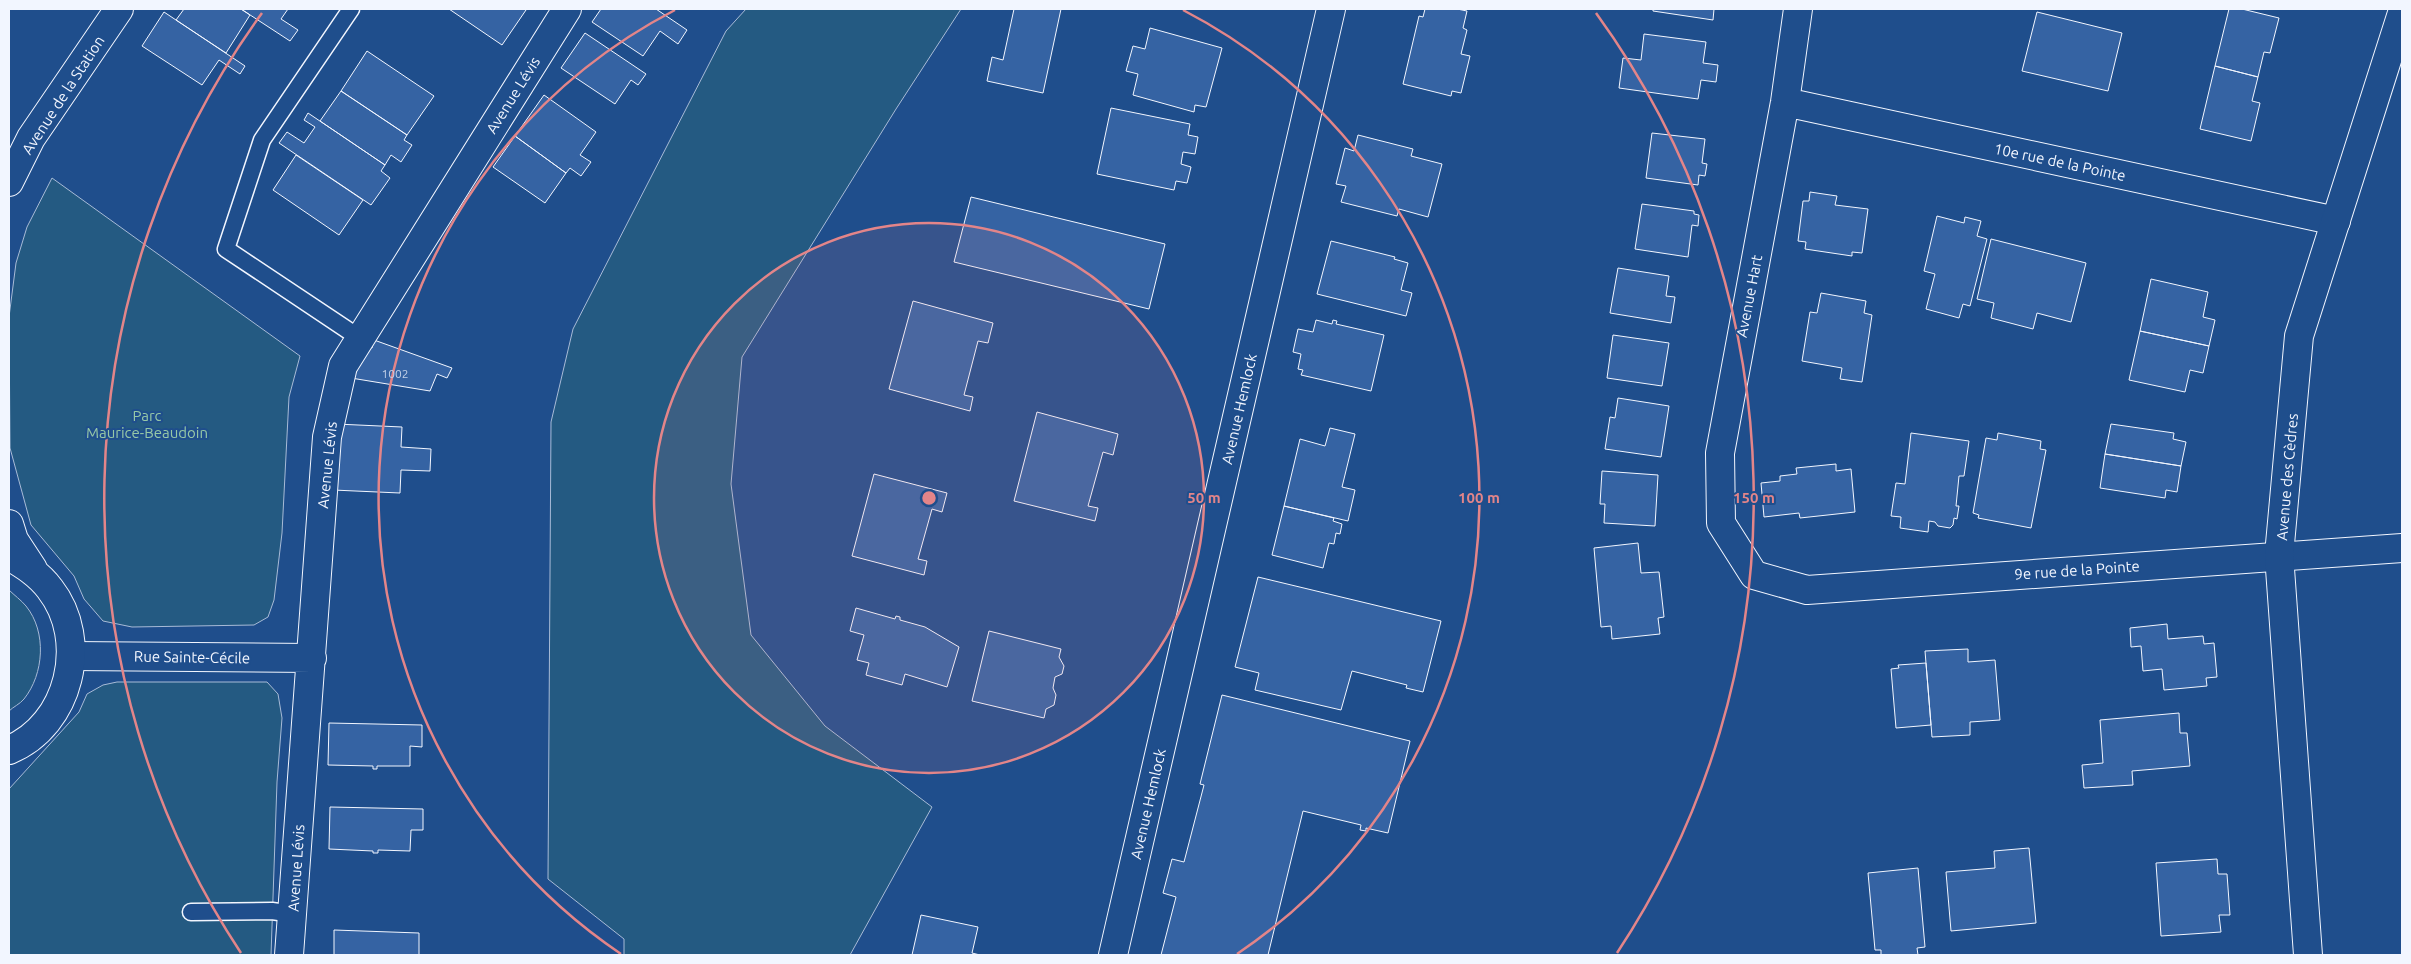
<svg xmlns="http://www.w3.org/2000/svg" width="2411" height="964" viewBox="0 0 2411 964" font-family="Ubuntu,sans-serif">
	<rect width="100%" height="100%" fill="#1f4e8c"/>
	<path fill="#245a82" stroke="#a8bbd7" d="M 746,9 L 961,9 L 896,109 L 742,357 L 731,484 L 751,635 L 825,726 L 932,807 L 850,955 L 624,955 L 624,939 L 548,879 L 551,422 L 573,329 L 726,31 Z
		M 52,178 L 300,356 L 289,397 L 282,533 L 274,600 L 268,617 L 254,625 L 132,627 L 103,621 L 84,599 L 74,576 L 31,525 L 10,448 L 9,317 L 16,263 L 27,227 Z
		M 9,590 C 14,595 21,600 26,606 C 47,632 44,674 24,699 C 20,704 13,707 9,711 Z
		M 117,682 L 267,682 L 278,694 L 282,718 L 277,782 L 271,955 L 9,955 L 9,789 L 79,712 L 87,694 L 103,685 Z"/>
	<path fill="#3563a3" stroke="#f2f6ff" d="M 184,9 L 241,9 L 250,15 L 226,53 L 176,20 Z
		M 241,9 L 288,9 L 281,19 L 298,30 L 290,41 Z
		M 449,9 L 524,9 L 526,10 L 502,45 Z
		M 601,9 L 656,9 L 687,30 L 678,44 L 660,31 L 643,56 L 592,22 Z
		M 1014,9 L 1061,9 L 1043,93 L 987,81 L 992,57 L 1003,60 Z
		M 1425,9 L 1457,9 L 1467,11 L 1463,28 L 1467,30 L 1461,54 L 1470,56 L 1461,93 L 1452,91 L 1451,96 L 1403,84 L 1419,16 L 1423,17 Z
		M 1653,9 L 1714,9 L 1713,20 L 1653,11 Z
		M 2229,9 L 2242,9 L 2279,18 L 2270,53 L 2264,52 L 2258,77 L 2215,66 Z
		M 164,12 L 245,66 L 240,74 L 219,60 L 202,85 L 142,46 Z
		M 2037,12 L 2122,33 L 2108,91 L 2022,71 Z
		M 1150,28 L 1222,48 L 1206,107 L 1195,105 L 1194,112 L 1133,95 L 1138,74 L 1126,71 L 1133,46 L 1145,49 Z
		M 585,33 L 646,74 L 638,85 L 631,80 L 615,104 L 561,68 Z
		M 1644,34 L 1706,42 L 1703,63 L 1718,65 L 1716,82 L 1701,80 L 1698,99 L 1619,88 L 1623,58 L 1641,60 Z
		M 367,51 L 434,96 L 407,135 L 341,91 Z
		M 2215,66 L 2258,77 L 2252,101 L 2260,103 L 2251,141 L 2200,129 Z
		M 341,91 L 407,135 L 404,140 L 412,145 L 401,162 L 391,155 L 385,165 L 320,121 Z
		M 544,95 L 596,132 L 580,155 L 591,162 L 581,176 L 570,168 L 566,173 L 515,136 Z
		M 1111,108 L 1190,124 L 1188,135 L 1198,137 L 1195,154 L 1183,152 L 1181,164 L 1191,167 L 1187,183 L 1176,181 L 1174,190 L 1097,174 Z
		M 308,113 L 385,165 L 381,171 L 390,178 L 371,205 L 279,143 L 287,132 L 304,143 L 315,127 L 304,120 Z
		M 1652,133 L 1705,139 L 1702,163 L 1707,164 L 1705,176 L 1699,175 L 1698,185 L 1646,178 Z
		M 1358,135 L 1413,149 L 1411,156 L 1442,164 L 1428,217 L 1399,209 L 1397,216 L 1341,202 L 1346,186 L 1336,184 L 1345,148 L 1354,151 Z
		M 515,136 L 566,173 L 545,203 L 493,167 Z
		M 296,155 L 363,200 L 339,235 L 273,190 Z
		M 1810,192 L 1837,196 L 1835,205 L 1868,209 L 1862,253 L 1852,252 L 1852,256 L 1805,249 L 1806,242 L 1798,241 L 1803,201 L 1809,201 Z
		M 971,197 L 1165,244 L 1149,309 L 954,262 Z
		M 1642,204 L 1694,211 L 1694,214 L 1699,215 L 1698,226 L 1692,225 L 1688,257 L 1635,249 Z
		M 1937,216 L 1964,223 L 1965,217 L 1981,221 L 1977,236 L 1987,239 L 1970,306 L 1963,304 L 1959,318 L 1926,309 L 1935,274 L 1924,271 Z
		M 1991,239 L 2086,263 L 2071,322 L 2037,313 L 2033,329 L 1991,318 L 1994,303 L 1977,299 Z
		M 1331,241 L 1395,257 L 1394,259 L 1408,263 L 1401,290 L 1412,293 L 1406,316 L 1317,294 Z
		M 1618,268 L 1669,276 L 1666,296 L 1675,297 L 1671,323 L 1610,313 Z
		M 2151,279 L 2208,292 L 2203,317 L 2215,320 L 2209,346 L 2140,331 Z
		M 1821,293 L 1866,301 L 1864,313 L 1872,315 L 1862,382 L 1840,379 L 1842,368 L 1802,361 L 1810,312 L 1817,313 Z
		M 913,301 L 993,323 L 988,343 L 978,341 L 964,395 L 973,397 L 970,411 L 889,389 Z
		M 1316,320 L 1332,324 L 1333,320 L 1337,321 L 1336,324 L 1384,335 L 1371,391 L 1301,375 L 1303,370 L 1298,369 L 1301,354 L 1293,352 L 1298,329 L 1313,332 Z
		M 2140,331 L 2209,346 L 2203,373 L 2190,370 L 2185,392 L 2129,380 Z
		M 1613,335 L 1669,343 L 1662,386 L 1607,378 Z
		M 374,340 L 452,368 L 447,378 L 437,374 L 430,391 L 351,378 L 364,345 L 372,348 Z
		M 1618,398 L 1669,406 L 1661,457 L 1605,449 L 1610,417 L 1615,418 Z
		M 1037,412 L 1118,434 L 1113,455 L 1103,452 L 1088,506 L 1098,508 L 1095,521 L 1014,501 Z
		M 336,424 L 402,427 L 401,447 L 431,449 L 430,471 L 401,470 L 400,493 L 333,490 Z
		M 2111,424 L 2174,433 L 2173,439 L 2186,442 L 2181,466 L 2105,454 Z
		M 1330,428 L 1355,434 L 1342,487 L 1355,490 L 1348,521 L 1284,506 L 1300,439 L 1325,446 Z
		M 1911,433 L 1969,441 L 1964,476 L 1959,476 L 1956,506 L 1959,506 L 1957,519 L 1954,518 L 1953,525 L 1950,528 L 1938,526 L 1935,522 L 1929,521 L 1928,532 L 1900,528 L 1901,517 L 1891,516 L 1896,483 L 1905,484 Z
		M 1998,433 L 2041,441 L 2040,449 L 2046,450 L 2031,528 L 1978,518 L 1979,515 L 1973,513 L 1986,438 L 1997,440 Z
		M 2105,454 L 2181,466 L 2177,492 L 2166,490 L 2165,498 L 2100,488 Z
		M 1836,464 L 1836,471 L 1851,469 L 1855,512 L 1800,518 L 1799,513 L 1764,517 L 1761,483 L 1780,481 L 1780,476 L 1797,474 L 1796,468 Z
		M 1602,471 L 1658,475 L 1655,526 L 1604,523 L 1605,504 L 1600,504 Z
		M 874,474 L 947,493 L 942,512 L 932,509 L 918,559 L 927,561 L 924,575 L 852,556 Z
		M 1284,506 L 1334,518 L 1333,521 L 1342,524 L 1340,534 L 1336,533 L 1334,544 L 1329,543 L 1323,568 L 1272,555 Z
		M 1638,543 L 1641,573 L 1659,572 L 1664,617 L 1658,618 L 1660,634 L 1612,639 L 1611,626 L 1601,627 L 1594,548 Z
		M 1258,577 L 1441,621 L 1423,692 L 1406,688 L 1407,685 L 1352,671 L 1341,710 L 1255,690 L 1259,673 L 1235,667 Z
		M 856,608 L 895,619 L 896,616 L 900,617 L 900,620 L 925,627 L 959,647 L 947,687 L 905,674 L 902,685 L 866,675 L 869,663 L 857,660 L 864,635 L 850,631 Z
		M 2167,624 L 2168,639 L 2203,636 L 2204,644 L 2214,643 L 2217,677 L 2206,678 L 2207,686 L 2164,690 L 2162,669 L 2143,671 L 2141,646 L 2131,647 L 2130,628 Z
		M 989,631 L 1061,649 L 1059,657 L 1064,666 L 1062,674 L 1055,677 L 1053,688 L 1056,695 L 1054,705 L 1046,709 L 1044,718 L 972,701 Z
		M 1968,649 L 1968,662 L 1995,660 L 2000,720 L 1970,722 L 1970,735 L 1932,737 L 1925,651 Z
		M 1926,663 L 1931,725 L 1896,728 L 1891,669 L 1899,668 L 1898,665 Z
		M 1222,695 L 1410,741 L 1388,833 L 1366,828 L 1366,831 L 1360,830 L 1361,825 L 1303,811 L 1268,955 L 1161,955 L 1176,897 L 1163,893 L 1172,859 L 1184,862 L 1204,785 L 1200,784 Z
		M 2179,713 L 2180,733 L 2187,733 L 2190,766 L 2132,771 L 2133,785 L 2084,788 L 2082,765 L 2103,763 L 2100,720 Z
		M 329,723 L 422,725 L 422,747 L 410,746 L 410,766 L 377,766 L 377,769 L 373,769 L 373,766 L 328,765 Z
		M 330,807 L 423,809 L 423,830 L 411,830 L 410,851 L 378,850 L 378,853 L 373,853 L 373,851 L 329,849 Z
		M 2029,848 L 2036,923 L 1951,931 L 1946,872 L 1995,868 L 1994,851 Z
		M 2217,859 L 2218,874 L 2227,874 L 2230,915 L 2219,915 L 2221,932 L 2161,936 L 2156,863 Z
		M 1918,868 L 1925,947 L 1917,948 L 1918,955 L 1881,955 L 1881,950 L 1875,950 L 1868,873 Z
		M 921,915 L 978,927 L 972,953 L 980,955 L 912,955 Z
		M 334,930 L 419,933 L 419,955 L 334,955 Z"/>
	<g fill="none" stroke-linecap="round" stroke-linejoin="round">
		<defs>
			<path id="lane" d="M 351,9 L 262,140 L 226,249 L 361,339
				M 191,912 L 272,911 L 293,914"/>
			<path id="street" d="M 1798,9 L 1785,102 L 1720,453 L 1721,523 L 1754,575 L 1807,590 L 2402,548
				M 1785,102 L 2336,221
				M 72,656 L 312,658
				M 289,955 L 327,437 L 343,366 L 567,9
				M 1113,955 L 1331,9"/>
			<path id="secondary" d="M 2308,955 L 2279,555 L 2299,336 L 2402,13"/>
			<path id="primary" d="M 9,182 L 31,138 L 119,9
				M 9,524 L 14,540 L 33,569
				M 9,556 C 24,565 39,574 50,589 C 90,640 70,725 9,750"/>
		</defs>
		<use href="#lane" stroke="#f2f6ff" stroke-width="19"/>
		<use href="#street" stroke="#f2f6ff" stroke-width="30"/>
		<use href="#secondary" stroke="#f2f6ff" stroke-width="30"/>
		<use href="#primary" stroke="#f2f6ff" stroke-width="30"/>
		<use href="#lane" stroke="#1f4e8c" stroke-width="16"/>
		<use href="#street" stroke="#1f4e8c" stroke-width="28"/>
		<use href="#secondary" stroke="#1f4e8c" stroke-width="28"/>
		<use href="#primary" stroke="#1f4e8c" stroke-width="28"/>
	</g>
	<circle cx="929" cy="498" r="275" fill="#e38589" fill-opacity=".12"/>
	<g fill="none" stroke="#e38589" stroke-width="2.5">
		<circle cx="929" cy="498" r="275"/>
		<path d="M621 954A550 550 0 0 1 675 10M1183 10A550 550 0 0 1 1237 954"/>
		<path d="M241 953A825 825 0 0 1 262 13M1596 13A825 825 0 0 1 1617 953"/>
	</g>
	<g text-anchor="middle" dominant-baseline="central" stroke-width="4" stroke-linejoin="round" paint-order="stroke">
		<g font-size="12" fill="#c3d1e8">
			<text x="395" y="373">1002</text>
		</g>
		<g font-size="15" fill="#f2f6ff" stroke="#1f4e8c">
			<text transform="translate(63 95) rotate(-57)">Avenue de la Station</text>
			<text transform="translate(513 95) rotate(-58)">Avenue Lévis</text>
			<text transform="translate(2060 162) rotate(12)">10e rue de la Pointe</text>
			<text transform="translate(1749 296) rotate(-79)">Avenue Hart</text>
			<text transform="translate(1239 409) rotate(-77)">Avenue Hemlock</text>
			<text transform="translate(327 465) rotate(-84)">Avenue Lévis</text>
			<text transform="translate(2287 477) rotate(-85)">Avenue des Cèdres</text>
			<text transform="translate(2077 570) rotate(-4)">9e rue de la Pointe</text>
			<text transform="translate(192 657) rotate(1)">Rue Sainte-Cécile</text>
			<text transform="translate(1148 804) rotate(-77)">Avenue Hemlock</text>
			<text transform="translate(296 868) rotate(-86)">Avenue Lévis</text>
		</g>
		<g font-size="15" fill="#97c8a6" stroke="#1f4e8c">
			<text x="147" y="415">Parc<tspan x="147" dy="17">Maurice-Beaudoin</tspan></text>
		</g>
	</g>
	<circle cx="929" cy="498" r="8" fill="#e38589" stroke="#1f4e8c" stroke-width="2.5"/>
	<g font-size="15" text-anchor="middle" font-weight="bold" fill="#e38589" stroke="#1f4e8c" stroke-width="4" stroke-linejoin="round" paint-order="stroke">
		<text x="1204" y="503">50 m</text>
		<text x="1479" y="503">100 m</text>
		<text x="1754" y="503">150 m</text>
	</g>
	<rect width="2411" height="964" fill="none" stroke="#f2f6ff" stroke-width="20"/>
</svg>
